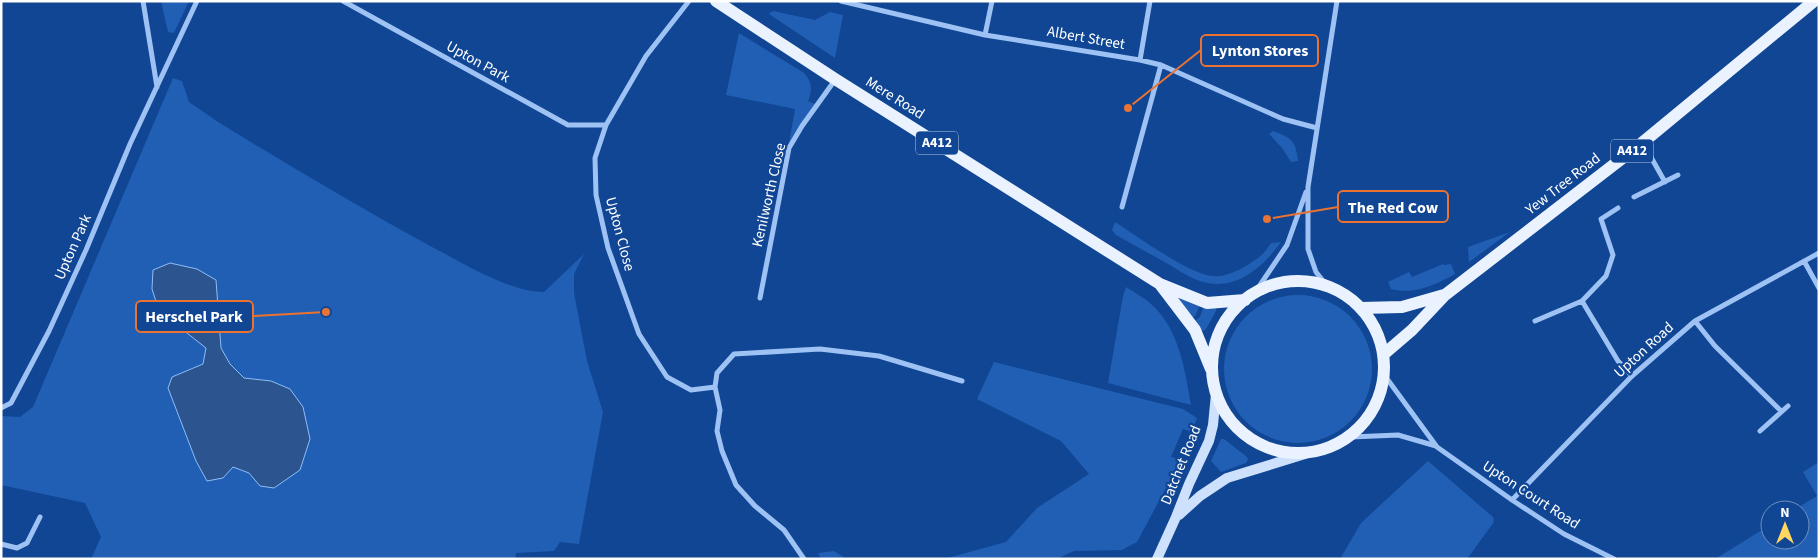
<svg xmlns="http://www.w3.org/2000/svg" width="1820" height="560" viewBox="0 0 1820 560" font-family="'Source Sans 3',sans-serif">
	<rect width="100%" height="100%" fill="#104694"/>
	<path fill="#215fb4" d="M 161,1 L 189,1 L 174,33 L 168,32 Z
		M 773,11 L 815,20 L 830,12 L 843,15 L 835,58 L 769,14 Z
		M 739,33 L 804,73 C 812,82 813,89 808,101 L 815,104 L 789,143 L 795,109 L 726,95 Z
		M 173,78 L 182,81 L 189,102 L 218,122 C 288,165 359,207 432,247 C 463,263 509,292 544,292 L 584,254 L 574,274 L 574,293 L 587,361 L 603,412 L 579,544 L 560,542 L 554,551 L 516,553 L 515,559 L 91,559 L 101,537 L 85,503 L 1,485 L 1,416 L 20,417 L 33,407 Z
		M 1273,131 C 1292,138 1296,141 1298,161 L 1291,162 L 1282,148 L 1269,134 Z
		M 1115,222 C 1137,236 1190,275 1213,276 C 1225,277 1235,272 1246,266 C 1257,259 1265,254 1271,243 L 1281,242 C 1262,269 1232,294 1197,280 C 1187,276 1178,270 1170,265 C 1152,255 1134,245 1116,235 L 1112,230 Z
		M 1510,232 L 1469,262 L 1468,247 Z
		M 1443,264 L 1444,265 L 1451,264 L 1455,274 C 1435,285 1414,295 1391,289 L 1388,282 L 1409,272 L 1412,277 Z
		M 1126,287 C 1135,293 1145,298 1152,305 C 1179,329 1185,370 1191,405 L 1108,383 L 1123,296 Z
		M 1179,295 L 1200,305 L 1195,316 L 1192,318 L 1179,299 Z
		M1224 369a74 74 0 1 1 148 0a74 74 0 1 1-148 0Z
		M 1204,305 L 1216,308 L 1216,311 L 1206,329 L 1203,331 L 1200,330 L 1195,321 L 1200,317 Z
		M 994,362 L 1183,409 L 1197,418 L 1192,432 L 1183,429 L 1171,457 L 1181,460 L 1137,542 L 1122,550 L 1074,551 L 1056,559 L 944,559 L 1006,542 L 1037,508 L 1089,474 L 1061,441 L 977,399 Z
		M 1221,439 L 1224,439 L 1247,457 L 1248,460 L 1246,463 L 1221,472 L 1211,461 Z
		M 1428,461 L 1493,517 L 1494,522 L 1467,559 L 1340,559 L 1361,523 Z
		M 1819,462 L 1819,559 L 1715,559 L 1770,525 L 1770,540 L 1800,540 L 1800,510 L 1794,510 L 1817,496 L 1803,472 Z
		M 834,551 L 846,559 L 821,559 L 818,553 Z"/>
	<path fill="#2c548f" stroke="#8fbdf7" d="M 170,263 L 197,269 L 216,280 L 221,348 L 230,364 L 244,378 L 271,381 L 290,389 L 303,407 L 310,439 L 300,470 L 274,488 L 260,486 L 249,473 L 233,467 L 223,478 L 207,481 L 196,461 L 168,388 L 172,377 L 203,364 L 206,348 L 159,311 L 152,289 L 153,270 Z"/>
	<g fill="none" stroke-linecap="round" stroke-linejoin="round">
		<path stroke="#9ec2f4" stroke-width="5" d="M 143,1 L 157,87
			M 343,1 L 568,125 L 606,125
			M 689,1 L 646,56 L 606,125 L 595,158 L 596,195 L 608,248 L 639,334 L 667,377 L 691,390 L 715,387
			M 841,1 L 985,35 L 1140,60 L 1161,65 L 1283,119 L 1317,128
			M 985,35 L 992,1
			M 1140,60 L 1150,1
			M 1643,143 L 1665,182
			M 1634,197 L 1678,175
			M 1122,207 L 1161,65
			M 1804,261 L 1819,288
			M 1327,286 L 1316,272 L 1308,249 L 1308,187 L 1337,1
			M 1254,294 L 1287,245 L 1306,192
			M 760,298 L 789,148 L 802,126 L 835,80
			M 1582,301 L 1618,361 L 1632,376
			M 1535,321 L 1582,301 L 1606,276 L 1613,255 L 1601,219 L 1618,208
			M 1695,321 L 1715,346 L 1781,411
			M 1385,376 L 1437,447 L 1512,500 L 1564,534 L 1614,559
			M 1,408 L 11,403 L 49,331 L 86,250 L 130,144 L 197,1
			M 1760,431 L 1788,406
			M 1351,437 L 1398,435 L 1436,446
			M 1512,500 L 1632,376 L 1695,321 L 1819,253
			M 1,544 L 17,548 L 27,543 L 40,517
			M 804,559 L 784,530 L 755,506 L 736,485 L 722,451 L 717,431 L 720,410 L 715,387 L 717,373 L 734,354 L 820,349 L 879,356 L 962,381"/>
		<path stroke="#cde1fd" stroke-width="10" d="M 1179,515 L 1200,496 L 1227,478 L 1305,454
			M 1157,559 L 1176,517 L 1189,484 L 1209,441 L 1213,425 L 1216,394"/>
		<path stroke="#eaf2ff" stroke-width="12" d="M 716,1 L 835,79 L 1160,284 L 1207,303 L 1245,300
			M1212 367a86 86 0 1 1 172 0a86 86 0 1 1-172 0Z
			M 1160,284 L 1195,330 L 1211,369
			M 1361,308 L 1402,307 L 1444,295
			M 1384,354 L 1412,330 L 1445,295 L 1642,143 L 1814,1"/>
	</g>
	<g text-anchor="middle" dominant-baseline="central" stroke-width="4.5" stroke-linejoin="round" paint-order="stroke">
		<g fill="#104694" stroke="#b7c8df" stroke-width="1">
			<rect x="916" y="131.5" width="42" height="23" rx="4"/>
			<rect x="1611" y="139.5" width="42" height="23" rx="4"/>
		</g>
		<g font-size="14" font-weight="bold" fill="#fff">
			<text x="937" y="143">A412</text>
			<text x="1632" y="151">A412</text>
		</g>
		<g font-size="15" fill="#fff" stroke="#104694">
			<text transform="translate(1086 38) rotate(10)">Albert Street</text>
			<text transform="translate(478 62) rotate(29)">Upton Park</text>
			<text transform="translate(895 98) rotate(32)">Mere Road</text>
			<text transform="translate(1563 184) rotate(-38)">Yew Tree Road</text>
			<text transform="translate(769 195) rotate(-77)">Kenilworth Close</text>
			<text transform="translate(620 234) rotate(75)">Upton Close</text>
			<text transform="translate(73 247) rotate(-66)">Upton Park</text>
			<text transform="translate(1644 350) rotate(-42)">Upton Road</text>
			<text transform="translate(1181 465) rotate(-68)">Datchet Road</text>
			<text transform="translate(1531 495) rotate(33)">Upton Court Road</text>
		</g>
	</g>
	<path fill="none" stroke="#eb7230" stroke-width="2" d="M1128 108L1201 50M1267 219L1338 207M326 312L253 316"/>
	<g fill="#eb7230" stroke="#104694" stroke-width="2">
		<circle cx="1128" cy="108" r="5"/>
		<circle cx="1267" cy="219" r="5"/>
		<circle cx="326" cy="312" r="5"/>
	</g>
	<g fill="#104694" stroke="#eb7230" stroke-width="2">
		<rect x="1201" y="35" width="117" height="31" rx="5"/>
		<rect x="1338" y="191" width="110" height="31" rx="5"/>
		<rect x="136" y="301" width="117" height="31" rx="5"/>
	</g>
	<g font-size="16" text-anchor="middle" font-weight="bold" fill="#fff">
		<text x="1260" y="56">Lynton Stores</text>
		<text x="1393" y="213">The Red Cow</text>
		<text x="194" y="322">Herschel Park</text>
	</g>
	<rect width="1820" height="560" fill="none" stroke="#ffffff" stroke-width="5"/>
	<g transform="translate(1785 525)"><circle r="24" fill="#104694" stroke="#7090bf"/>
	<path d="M0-4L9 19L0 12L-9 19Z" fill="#ffd660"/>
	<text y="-8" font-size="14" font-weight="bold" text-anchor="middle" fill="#ffffff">N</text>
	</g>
</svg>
